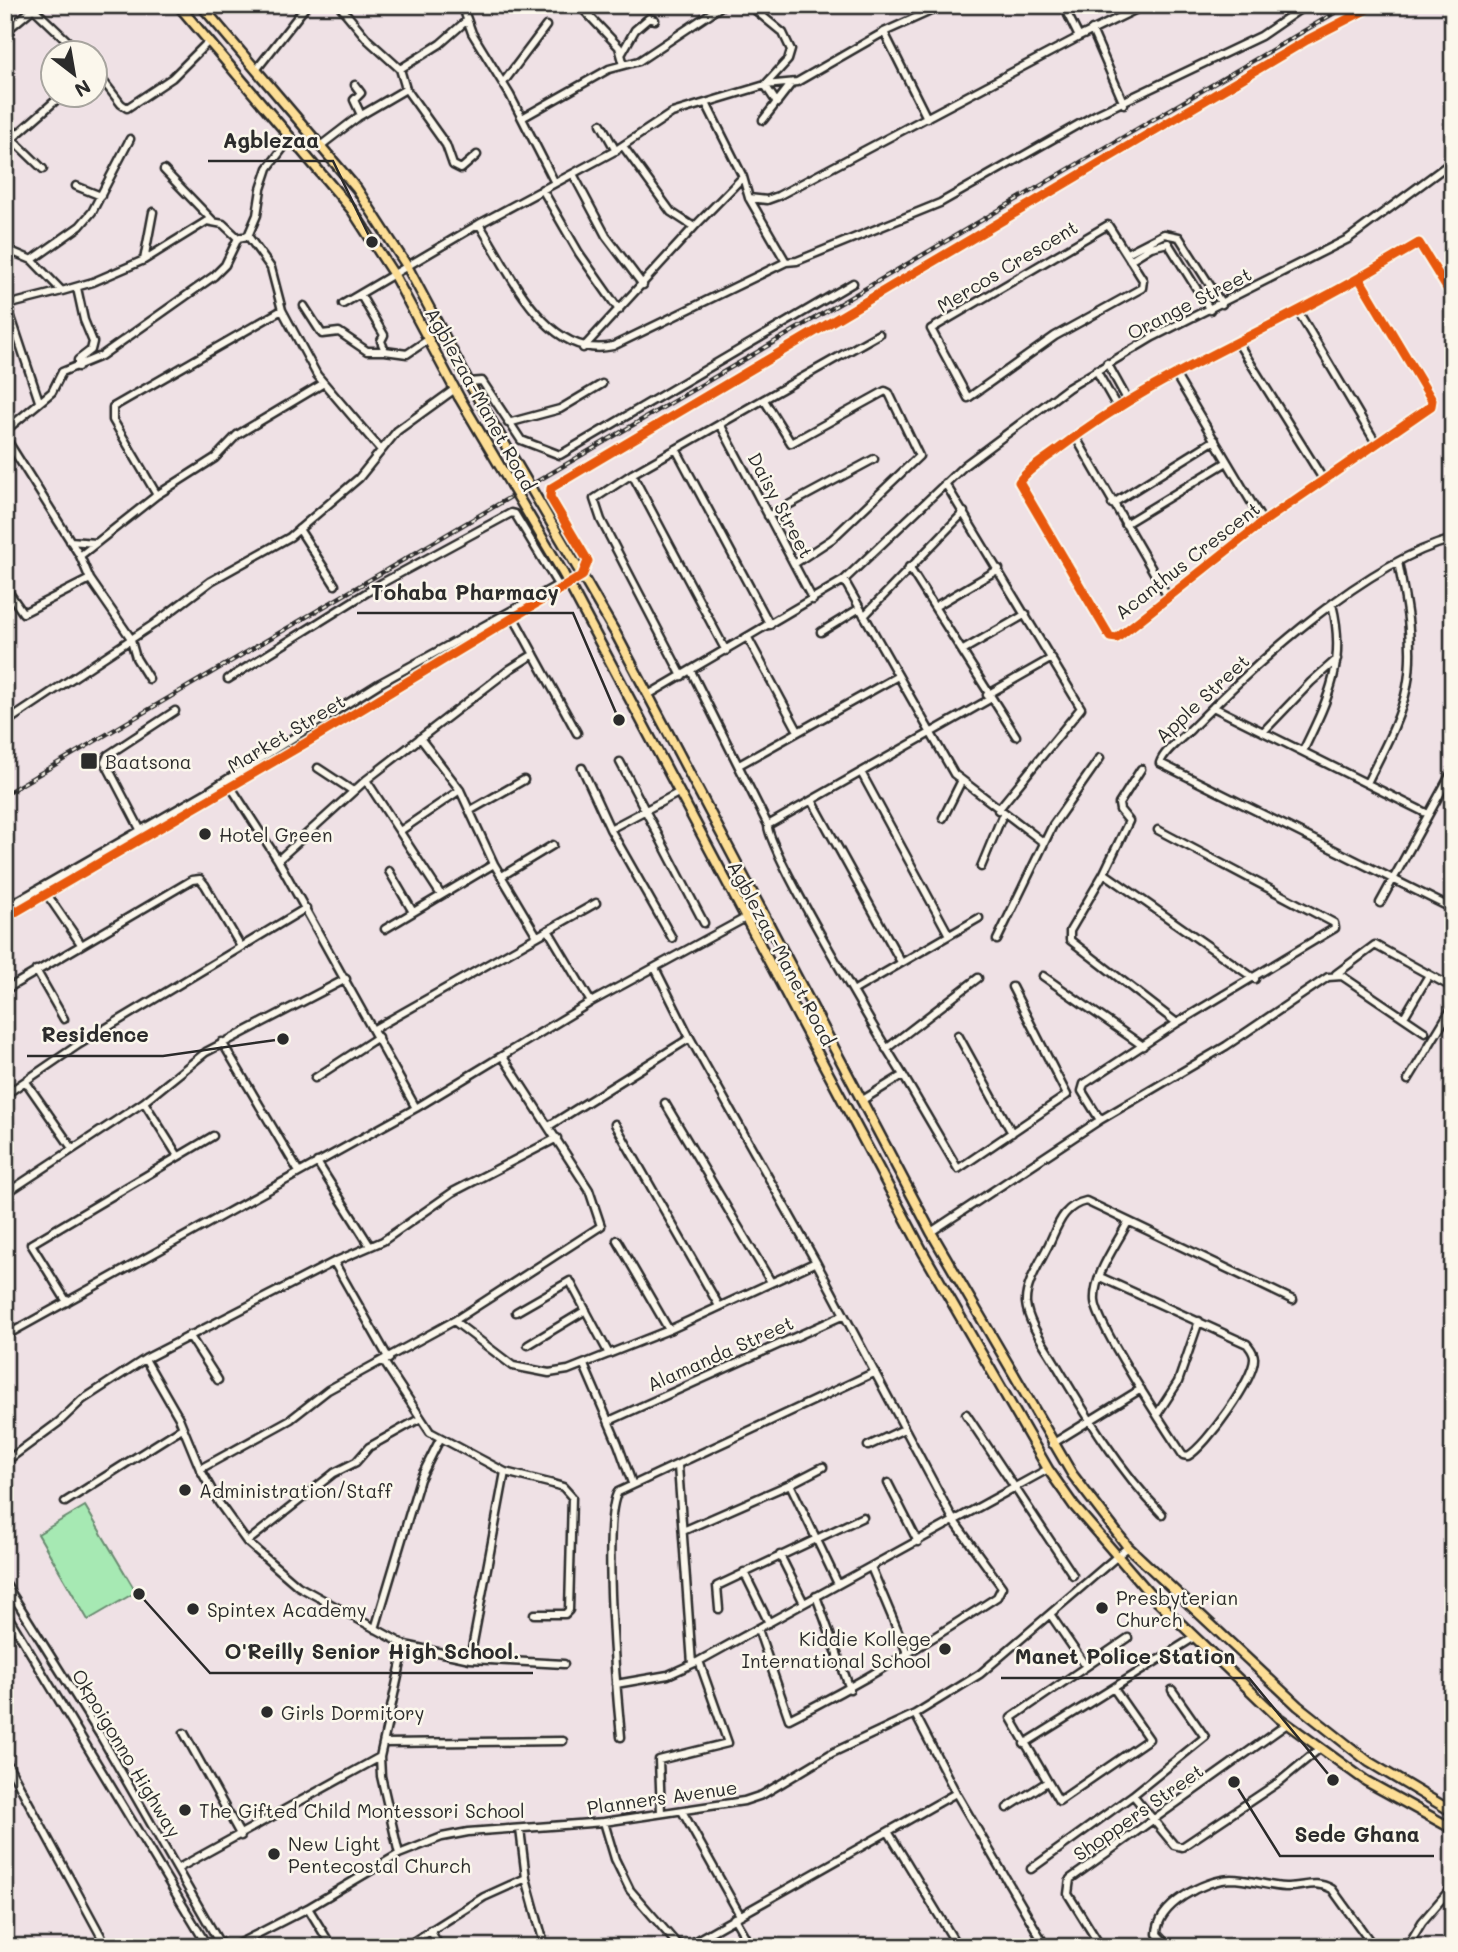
<svg xmlns="http://www.w3.org/2000/svg" width="1458" height="1952" viewBox="0 0 1458 1952" font-family="Mali,sans-serif">
	<rect width="100%" height="100%" fill="#efe1e5"/>
	<filter id="ink" filterUnits="userSpaceOnUse"><feTurbulence type="fractalNoise" baseFrequency=".0143" numOctaves="2"/><feDisplacementMap in="SourceGraphic" scale="14" xChannelSelector="R" yChannelSelector="G"/><feConvolveMatrix kernelMatrix="1 2 1 2 8 2 1 2 1" color-interpolation-filters="sRGB"/></filter>
	<g filter="url(#ink)">
		<path fill="#a6e9b3" stroke="#688a6f" stroke-width="2" d="M 85,1506 L 136,1592 L 88,1620 L 38,1534 Z"/>
		<g fill="none" stroke-linecap="round" stroke-linejoin="round">
			<defs>
				<path id="minor" d="M 339,5 L 368,40 L 400,69
					M 462,5 L 472,33 L 510,95 L 555,183
					M 579,5 L 619,47 L 624,65
					M 749,5 L 783,33 L 791,50 L 788,60 L 765,85 L 777,103
					M 1063,5 L 1079,37
					M 33,8 L 79,52
					M 1092,30 L 1124,104
					M 5,32 L 35,7
					M 884,32 L 927,118
					M 622,53 L 635,30 L 649,18 L 655,20
					M 94,69 L 121,104 L 127,108 L 172,78 L 209,41
					M 256,70 L 307,5
					M 503,83 L 546,26
					M 355,85 L 361,93 L 354,100 L 361,115
					M 406,89 L 446,145 L 453,165 L 461,169 L 477,155
					M 707,105 L 743,177
					M 522,118 L 609,69 L 639,61 L 723,5
					M 763,120 L 791,84
					M 601,124 L 616,151
					M 12,139 L 43,169
					M 290,139 L 268,168 L 261,189 L 257,215 L 248,236 L 271,268 L 282,310 L 317,375 L 380,449
					M 5,145 L 63,94
					M 623,146 L 671,212 L 694,227 L 743,177 L 749,198 L 786,262 L 797,261 L 940,203 L 1095,115 L 1261,36 L 1306,5
					M 319,147 L 358,117 L 406,89 L 400,69 L 440,44 L 466,21
					M 164,170 L 213,221
					M 573,174 L 606,236 L 643,285
					M 76,186 L 101,196
					M 542,189 L 579,253 L 619,310
					M 749,198 L 767,200 L 778,196 L 1079,37 L 1145,5
					M 479,224 C 509,270 546,361 613,346 L 786,262
					M 1108,225 L 1143,280 L 1142,288 L 1055,336 L 968,398 L 931,329 Z
					M 5,242 L 13,252 L 32,260 L 62,291 L 93,282 L 144,260 L 207,221 L 223,224 L 238,238
					M 1127,253 L 1164,234 L 1179,237 L 1222,304
					M 32,260 L 80,226 L 92,212 L 130,139
					M 144,260 L 153,212
					M 1130,260 L 1151,247 L 1168,243 L 1210,310
					M 1359,278 C 1260,335 1151,377 1060,448 C 1047,458 1029,468 1019,482 L 1110,637 L 1117,638 L 1263,522 L 1431,406 L 1432,400 L 1359,278 L 1419,243 L 1453,298
					M 77,288 L 84,320 L 93,342 L 91,350 L 78,360 L 78,367
					M 360,294 L 384,335 L 381,341 L 385,351 L 407,354 L 429,339
					M 5,299 L 39,401
					M 343,304 L 479,224 L 613,152 L 672,113 L 765,85 L 797,82 L 884,32 L 944,5
					M 7,305 L 62,291
					M 304,306 L 322,334 L 339,332 L 367,351 L 385,351
					M 1299,313 L 1376,443
					M 1238,343 L 1323,479
					M 583,348 L 694,227
					M 1107,363 L 1128,401
					M 1096,370 L 1117,407
					M 1175,374 L 1263,522
					M 468,382 L 482,381 L 521,440 L 560,455 L 853,283
					M 764,400 L 791,443 L 885,391 L 889,393 L 919,456 L 832,539 L 794,564
					M 508,423 L 560,409 L 602,384
					M 720,424 L 813,600
					M 5,431 L 52,392 L 62,372 L 101,356 L 214,276 L 225,265 L 238,238 L 248,236
					M 1075,436 L 1168,597
					M 5,437 L 80,556 L 90,579 L 130,637 L 136,658 L 149,679
					M 676,449 L 770,625
					M 632,474 L 726,651
					M 945,483 L 1081,708 L 998,810
					M 157,495 L 113,420 L 113,407 L 282,310
					M 1112,504 L 1215,440
					M 768,516 L 874,459
					M 1125,524 L 1227,462
					M 299,529 L 335,585
					M 1453,539 C 1365,562 1255,664 1192,728 C 1183,738 1164,750 1160,763 L 1453,909
					M 70,541 L 96,543
					M 80,556 L 157,495 L 215,458 L 237,435 L 324,383
					M 909,567 L 1016,736
					M 844,580 L 954,774 L 1043,842
					M 5,587 L 23,613 L 90,579
					M 936,606 L 999,569
					M 864,616 L 964,512
					M 514,618 L 577,733
					M 821,632 L 860,608
					M 748,638 L 798,731
					M 963,650 L 1026,614
					M 691,671 L 768,825 C 765,845 884,1045 903,1075
					M 682,676 L 601,520 L 594,499 L 632,474 L 879,334
					M 228,679 L 382,583 L 511,513 L 515,514 L 558,585
					M 648,695 L 844,580 L 965,465 L 1068,388 L 1153,337 L 1348,239 L 1453,161
					M 987,695 L 1052,658
					M 1213,707 L 1428,814
					M 5,723 L 154,624 L 211,581 L 290,537 L 359,478 L 397,431 L 455,389
					M 1263,732 L 1311,682 L 1337,659
					M 420,738 L 460,790 L 494,864 L 537,936
					M 1303,751 C 1328,699 1347,663 1332,604
					M 620,762 L 704,923
					M 739,765 L 898,676
					M 318,768 L 353,791
					M 582,768 L 610,829 L 672,938
					M 1141,769 L 1119,804 L 1120,810 L 1129,821 L 1104,873 L 1255,979
					M 862,774 L 949,935
					M 366,780 L 441,895
					M 1367,783 C 1382,752 1400,721 1407,687 C 1415,646 1406,602 1398,562
					M 231,787 L 278,860 L 416,1108
					M 813,802 L 901,962
					M 471,810 L 524,780
					M 943,818 L 961,782
					M 768,825 L 990,699
					M 140,829 L 105,762 L 108,755 L 175,711
					M 610,829 L 680,792
					M 400,831 L 460,790
					M 278,860 L 366,780 L 510,669 L 534,654
					M 981,867 L 1003,814
					M 389,871 L 413,912
					M 1104,873 L 1070,931 L 1070,940 L 1177,1023
					M 502,876 L 553,845
					M 46,893 L 81,944
					M 1380,903 L 1453,770
					M 5,908 L 207,792 L 380,683 L 558,585 L 568,584
					M 5,918 L 309,741 L 582,576 L 588,561 L 550,497 L 551,488 L 1307,40 L 1375,5
					M 385,929 L 494,864
					M 548,930 L 591,1002
					M 997,940 L 1053,825 L 1100,758
					M 655,968 L 690,1038 L 816,1262 L 954,1521 L 1002,1587 L 997,1597 C 929,1641 862,1683 789,1719 L 758,1629
					M 36,970 L 64,1019
					M 1336,974 L 1375,945 L 1446,984
					M 1043,976 L 1143,1046
					M 5,990 L 192,880 L 200,879 L 205,885 L 240,945
					M 853,991 L 979,918
					M 1404,1017 L 1429,975
					M 374,1029 L 596,903
					M 958,1035 L 1012,1133
					M 222,1042 L 299,1172
					M 886,1049 L 978,978
					M 315,1078 L 378,1037
					M 1408,1080 L 1453,1006
					M 26,1082 L 72,1148
					M 5,1095 L 78,1045 L 306,908
					M 861,1101 L 903,1075 L 958,1169 L 1067,1095 L 1012,987
					M 144,1102 L 178,1156
					M 665,1103 L 771,1282
					M 1100,1120 L 1082,1091 L 1084,1084 L 1177,1023 L 1335,928 L 1334,923 L 1158,830
					M 615,1124 L 719,1306
					M 549,1126 L 690,1038
					M 317,1162 L 370,1246
					M 5,1194 L 144,1102 L 206,1052 L 346,979
					M 931,1232 L 1100,1120 L 1226,1046 L 1328,977 L 1342,976 L 1425,1032
					M 617,1240 L 669,1330
					M 334,1262 L 389,1359
					M 1100,1277 L 1247,1344 C 1250,1348 1254,1352 1254,1358 C 1255,1378 1206,1446 1188,1456 L 1183,1455 C 1166,1429 1097,1326 1095,1301 C 1093,1275 1117,1244 1128,1222
					M 67,1302 L 31,1244 L 213,1136
					M 516,1312 L 570,1281 L 609,1354
					M 454,1321 L 513,1366 L 549,1373 L 568,1370 L 669,1330 L 816,1262
					M 189,1335 L 218,1380
					M 5,1336 L 416,1108 L 591,1002 L 762,909
					M 528,1345 L 586,1310
					M 145,1359 L 179,1418 L 200,1469 L 219,1503 L 247,1542 L 298,1586 L 405,1645 L 470,1659 L 564,1664
					M 384,1362 L 430,1432 L 505,1472 L 553,1484 L 563,1487 L 572,1497 L 569,1610 L 565,1614 L 534,1614
					M 584,1365 L 618,1444 L 632,1483
					M 1158,1413 L 1178,1382 L 1199,1321
					M 966,1414 L 1073,1575
					M 609,1421 L 844,1315
					M 1052,1444 L 1141,1389
					M 868,1446 L 904,1429
					M 5,1462 L 59,1422 L 82,1400 L 145,1359 L 334,1262 L 383,1241 L 453,1192 L 557,1138
					M 678,1466 L 692,1664
					M 200,1469 L 291,1419 L 328,1390 L 454,1321 L 601,1226 L 589,1190 L 503,1057
					M 888,1483 L 918,1542
					M 790,1484 L 823,1467
					M 65,1502 L 182,1428
					M 1162,1514 C 1118,1469 1086,1415 1054,1361 C 1044,1344 1028,1323 1026,1303 C 1025,1284 1041,1261 1049,1244 C 1058,1225 1063,1206 1086,1201 L 1293,1300
					M 683,1531 L 790,1484 L 838,1584
					M 247,1542 L 334,1473 L 356,1462 L 369,1447 L 419,1419
					M 780,1555 L 804,1603
					M 871,1567 L 908,1655
					M 744,1572 L 769,1623
					M 5,1583 L 100,1735 L 219,1942
					M 816,1596 L 850,1689
					M 719,1609 L 717,1586 L 863,1517
					M 5,1611 L 208,1947
					M 1050,1614 L 1085,1665
					M 375,1629 L 420,1479 L 440,1439
					M 470,1659 L 505,1472
					M 616,1684 L 668,1675 L 699,1661 L 1048,1469
					M 1114,1689 L 1149,1739 L 1059,1801 L 1011,1718 L 1128,1638
					M 915,1714 L 956,1793 L 1046,1947
					M 184,1733 L 241,1836
					M 621,1737 C 617,1698 601,1518 618,1492 L 875,1372
					M 384,1743 L 563,1741
					M 1024,1744 L 1193,1638
					M 5,1759 L 107,1947
					M 1133,1795 L 1174,1845 L 1182,1847 L 1279,1782 L 1319,1749
					M 1007,1808 L 1047,1782
					M 682,1811 L 740,1915
					M 661,1813 L 659,1760 L 728,1743 L 699,1661
					M 604,1822 L 615,1859 L 630,1890 L 677,1944 L 688,1945 L 956,1793
					M 520,1829 L 526,1878 L 545,1947
					M 889,1833 L 958,1947
					M 399,1854 L 381,1776 L 380,1757 L 405,1645
					M 177,1869 L 380,1757
					M 1031,1869 L 1133,1795 L 1205,1737 L 1172,1690
					M 5,1903 L 5,1916
					M 308,1908 L 332,1947
					M 734,1918 L 751,1947
					M 430,1930 L 440,1947
					M 212,1947 L 219,1942 L 227,1947
					M 232,1947 L 308,1908 L 399,1854 L 442,1837 L 468,1832 L 604,1822 L 744,1801 L 762,1795 L 832,1753 L 915,1714 L 980,1674 L 1128,1547
					M 405,1947 L 484,1897 L 526,1878
					M 1101,1947 L 1068,1894 L 1070,1879 L 1287,1724
					M 1169,1947 L 1157,1934 C 1157,1905 1204,1880 1231,1879 C 1248,1879 1267,1886 1285,1887 C 1304,1888 1314,1879 1332,1889 L 1374,1947
					M 1407,1947 L 1422,1922 L 1453,1886"/>
				<path id="major" d="M 178,5 L 352,210 L 394,275 L 459,397
					M 201,5 L 357,189 L 407,266 L 472,388
					M 576,565 L 616,634 L 931,1232 L 1072,1474 L 1128,1547 L 1298,1706 L 1369,1762 L 1453,1812
					M 563,573 L 923,1252 L 1048,1469 L 1074,1506 L 1152,1596 L 1279,1718 L 1366,1781 L 1453,1829"/>
			</defs>
			<use href="#minor" stroke="#2b2b2b" stroke-width="11"/>
			<use href="#major" stroke="#2b2b2b" stroke-width="13"/>
			<use href="#minor" stroke="#fbf7ec" stroke-width="6"/>
			<use href="#major" stroke="#fdde96" stroke-width="8"/>
			<defs>
				<path id="rail" d="M 5,794 L 1348,5"/>
			</defs>
			<use href="#rail" stroke="#2b2b2b" stroke-width="4.5"/>
			<use href="#rail" stroke="#fbf7ec" stroke-width="2" stroke-dasharray="5" stroke-linecap="butt"/>
			<defs>
				<path id="major-bridge" d="M 472,388 L 576,565
					M 459,397 L 563,573"/>
			</defs>
			<use href="#major-bridge" stroke="#2b2b2b" stroke-width="13" stroke-linecap="butt"/>
			<use href="#major-bridge" stroke="#fdde96" stroke-width="8"/>
			<defs>
				<path id="cycleway" d="M 1359,278 C 1260,335 1151,377 1060,448 C 1047,458 1029,468 1019,482 L 1110,637 L 1117,638 L 1263,522 L 1431,406 L 1432,400 L 1359,278 L 1419,243 L 1453,298
					M 5,918 L 309,741 L 582,576 L 588,561 L 550,497 L 551,488 L 1307,40 L 1375,5"/>
			</defs>
			<use href="#cycleway" stroke="#fbf7ec" stroke-width="13"/>
			<use href="#cycleway" stroke="#e8590c" stroke-width="9"/>
		</g>
	</g>
	<g fill="#2b2b2b" stroke="#fbf7ec" stroke-width="2.5">
		<rect x="80" y="752" width="18" height="18" rx="3.5"/>
		<circle cx="205" cy="834" r="7"/>
		<circle cx="185" cy="1490" r="7"/>
		<circle cx="1102" cy="1608" r="7"/>
		<circle cx="193" cy="1609" r="7"/>
		<circle cx="945" cy="1649" r="7"/>
		<circle cx="267" cy="1712" r="7"/>
		<circle cx="185" cy="1810" r="7"/>
		<circle cx="274" cy="1854" r="7"/>
	</g>
	<g text-anchor="middle" dominant-baseline="central" stroke-width="5" stroke-linejoin="round" paint-order="stroke">
		<g font-size="19" fill="#2b2b2b" stroke="#fbf7ec">
			<text transform="translate(1007 266) rotate(-31)">Mercos Crescent</text>
			<text transform="translate(1189 303) rotate(-27)">Orange Street</text>
			<text transform="translate(481 399) rotate(61)">Agblezaa-Manet Road</text>
			<text transform="translate(781 505) rotate(62)">Daisy Street</text>
			<text transform="translate(1187 560) rotate(-38)">Acanthus Crescent</text>
			<text transform="translate(1202 698) rotate(-43)">Apple Street</text>
			<text transform="translate(286 733) rotate(-31)">Market Street</text>
			<text transform="translate(782 953) rotate(62)">Agblezaa-Manet Road</text>
			<text transform="translate(720 1353) rotate(-24)">Alamanda Street</text>
			<text transform="translate(127 1753) rotate(59)">Okpoigonno Highway</text>
			<text transform="translate(662 1797) rotate(-8)">Planners Avenue</text>
			<text transform="translate(1138 1812) rotate(-35)">Shoppers Street</text>
		</g>
		<g font-size="19" fill="#2b2b2b" stroke="#fbf7ec" text-anchor="start">
			<text x="105" y="761">Baatsona</text>
			<text x="219" y="834">Hotel Green</text>
			<text x="199" y="1490">Administration/Staff</text>
			<text x="1116" y="1597">Presbyterian<tspan x="1116" dy="22">Church</tspan></text>
			<text x="207" y="1609">Spintex Academy</text>
			<text x="931" y="1638" text-anchor="end">Kiddie Kollege<tspan x="931" dy="22">International School</tspan></text>
			<text x="281" y="1712">Girls Dormitory</text>
			<text x="199" y="1810">The Gifted Child Montessori School</text>
			<text x="288" y="1843">New Light<tspan x="288" dy="22">Pentecostal Church</tspan></text>
		</g>
	</g>
	<path fill="none" stroke="#2b2b2b" stroke-width="2.5" d="M372 242L333 161H208M619 720L573 613H357M283 1039L163 1056H27M139 1594L210 1673H533M1333 1780L1249 1678H1001M1234 1782L1280 1856H1434"/>
	<g fill="#2b2b2b" stroke="#fbf7ec" stroke-width="2.5">
		<circle cx="372" cy="242" r="7"/>
		<circle cx="619" cy="720" r="7"/>
		<circle cx="283" cy="1039" r="7"/>
		<circle cx="139" cy="1594" r="7"/>
		<circle cx="1333" cy="1780" r="7"/>
		<circle cx="1234" cy="1782" r="7"/>
	</g>
	<g font-size="21" text-anchor="middle" font-weight="bold" fill="#2b2b2b" stroke="#fbf7ec" stroke-width="5" stroke-linejoin="round" paint-order="stroke">
		<text x="271" y="148">Agblezaa</text>
		<text x="465" y="600">Tohaba Pharmacy</text>
		<text x="95" y="1042">Residence</text>
		<text x="372" y="1659">O'Reilly Senior High School.</text>
		<text x="1125" y="1664">Manet Police Station</text>
		<text x="1357" y="1842">Sede Ghana</text>
	</g>
	<rect width="1458" height="1952" fill="none" stroke="#fbf7ec" stroke-width="28"/>
	<rect x="14" y="14" width="1430" height="1924" fill="none" stroke="#2b2b2b" stroke-width="2.5" filter="url(#ink)"/>
	<g transform="translate(74 74) rotate(149)"><circle r="33" fill="#fbf7ec" stroke="#a8a59f" stroke-width="2"/>
	<path d="M0-5L12 26L0 18L-12 26Z" fill="#2b2b2b"/>
	<text y="-10" font-size="19" font-weight="bold" text-anchor="middle" fill="#2b2b2b">N</text>
	</g>
</svg>
